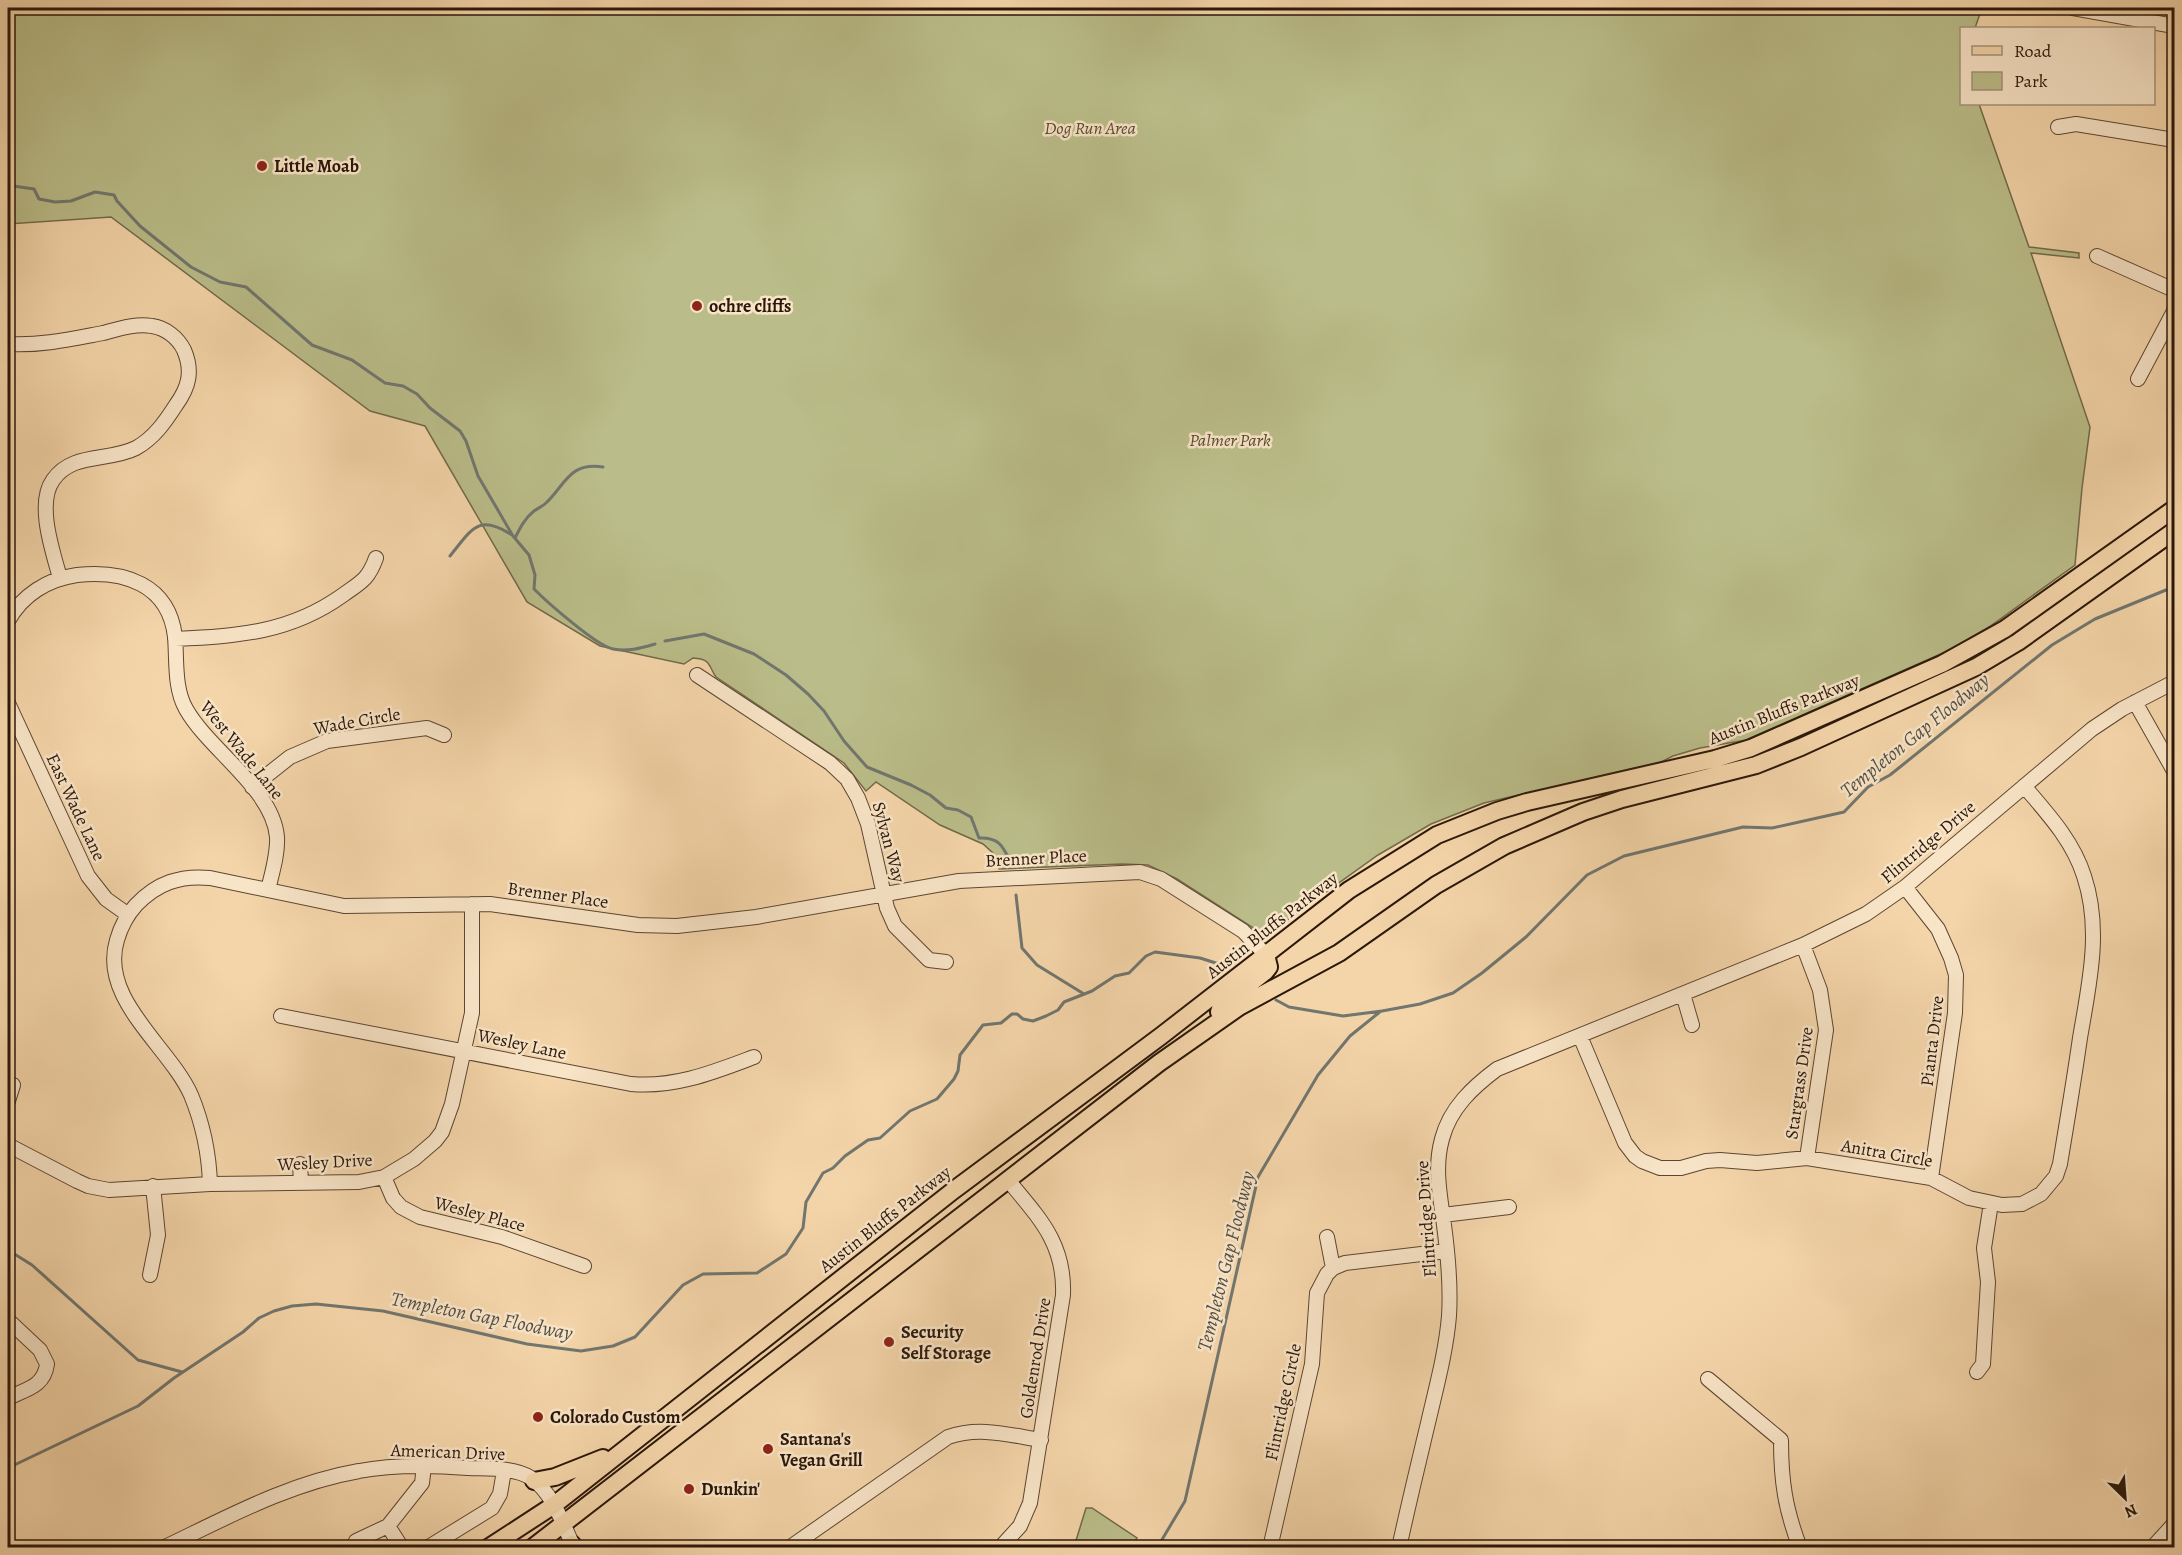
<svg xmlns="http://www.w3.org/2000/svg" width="2182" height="1555" viewBox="0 0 2182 1555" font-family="Alegreya,serif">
	<rect width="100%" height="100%" fill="#f4d5a9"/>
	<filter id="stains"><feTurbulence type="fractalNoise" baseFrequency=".00333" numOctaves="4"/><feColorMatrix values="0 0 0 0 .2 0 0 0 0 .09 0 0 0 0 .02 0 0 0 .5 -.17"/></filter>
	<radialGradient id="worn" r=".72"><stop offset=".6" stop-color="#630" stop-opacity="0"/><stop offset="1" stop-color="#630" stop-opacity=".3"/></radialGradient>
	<path fill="#babd89" stroke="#726a4a" stroke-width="1.5" d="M 8,8 L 1982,8 L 1975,28 L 1962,28 L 1962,104 L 1979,104 L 2029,247 L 2079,253 L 2079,258 L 2031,253 L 2090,427 L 2082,488 L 2075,565 L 1989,627 L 1952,649 L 1746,740 L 1700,748 L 1673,756 L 1661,762 L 1484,803 L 1431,824 L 1378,855 L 1269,933 L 1261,933 L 1177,879 L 1148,865 L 1122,864 L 999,869 L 994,854 L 983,844 L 940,825 L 876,782 L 866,791 L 844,763 L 716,677 C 708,666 712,659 693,658 L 684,664 L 600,646 L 527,602 L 425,426 L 370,411 L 111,217 L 8,224 Z
		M 1086,1508 L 1092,1508 L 1137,1538 L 1131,1547 L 1074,1547 Z"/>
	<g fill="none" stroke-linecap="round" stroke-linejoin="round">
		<path stroke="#71766f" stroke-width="3" d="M 8,179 L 11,181 L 13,186 L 34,189 L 39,199 L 55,202 L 71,201 L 95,192 L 114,195 L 117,201 L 140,226 L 191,267 L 220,282 L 246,287 L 312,345 L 352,360 L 385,383 L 403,386 L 417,394 L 430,408 L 460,431 L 466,441 L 478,476 L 513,536 L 529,555 L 535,575 L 534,589 C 548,603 597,646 613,649 C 628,652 641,648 655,644
			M 515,538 C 520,528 525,518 534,511 C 538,508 543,506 546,503 C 566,484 569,462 603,467
			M 450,556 C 472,529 478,513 512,535
			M 665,641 L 704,634 L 754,654 L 786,675 L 808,694 L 824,711 L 844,741 L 867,767 L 911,785 L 930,795 L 946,808 L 958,810 L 971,817 L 979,838 C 1000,837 1003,847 1011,863
			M 1016,895 L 1022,948 L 1037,965 L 1084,994
			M 1276,1000 L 1289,1007 L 1343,1016 L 1382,1011 L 1420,1004 L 1453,993 L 1482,973 L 1526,937 L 1587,875 L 1624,856 L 1743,827 L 1772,828 L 1844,812 L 1868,787 L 1890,775 L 2052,645 L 2095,619 L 2166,590 L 2174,589
			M 8,1250 L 32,1265 L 138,1360 L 182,1372
			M 8,1468 L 138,1406 L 174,1378 L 243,1332 L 259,1318 L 274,1311 L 292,1306 L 316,1304 L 383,1311 L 527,1344 L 581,1351 L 613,1346 L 635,1337 L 683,1285 L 703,1274 L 757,1273 L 786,1254 L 803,1228 L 806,1202 L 823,1173 L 833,1168 L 845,1156 L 868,1140 L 880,1138 L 910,1111 L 937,1099 L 954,1079 L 958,1071 L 960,1055 L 983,1025 L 1001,1023 L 1012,1014 L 1017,1014 L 1023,1019 L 1033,1021 L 1046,1016 L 1058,1010 L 1064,1002 L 1092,991 L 1115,976 L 1129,973 L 1146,956 L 1155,952 L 1200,958 L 1219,964
			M 1157,1548 L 1185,1501 L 1258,1177 L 1318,1075 L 1350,1036 L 1381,1011"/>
		<defs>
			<path id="minor" d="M 2073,8 L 2174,26
				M 2058,127 L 2076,124 L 2174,140
				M 2097,256 L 2174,290
				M 8,344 C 40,346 71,339 103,333 C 118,329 136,323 152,326 C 166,328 178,338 184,350 C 193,371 189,387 176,405 C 165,422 154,438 136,448 C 108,462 72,452 53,480 C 36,504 53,552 60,578
				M 2138,379 L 2174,311
				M 8,621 C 22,595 48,579 77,575 C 124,570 169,584 175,637 C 177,660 174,688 186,709 C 209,750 273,789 277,837 C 278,854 272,873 268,890
				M 175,639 C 238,636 290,633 343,595 C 361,582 368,580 376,558
				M 697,675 L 830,763 L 847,779 L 858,798 L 868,824 L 887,908 L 895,926 L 929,960 L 946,962
				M 2135,702 L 2174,771
				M 8,703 L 88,876 L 106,899 L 127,914
				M 252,787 L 290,757 L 327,741 L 427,728 L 444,735
				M 1905,887 L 1938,929 L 1951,958 L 1956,975 L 1955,1013 L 1931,1178
				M 1803,945 L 1820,990 L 1826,1030 L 1807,1158
				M 1683,994 L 1692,1025
				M 281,1016 L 631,1084 C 675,1088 714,1072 754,1057
				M 1580,1036 L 1625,1143 L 1635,1156 L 1642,1161 L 1660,1168 L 1681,1168 L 1706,1161 L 1720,1160 L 1757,1163 L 1807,1158 L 1931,1178 L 1969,1198 L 2002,1205 L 2022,1204 L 2041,1194 L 2056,1176 L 2060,1164 C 2067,1122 2074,1080 2080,1038 C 2089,984 2102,930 2084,876 C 2073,841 2048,814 2024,786
				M 8,1101 L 13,1085
				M 8,1145 L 77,1181 L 88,1186 L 109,1190 L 210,1184 L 359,1182 L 384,1177 L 414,1159 L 435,1141 L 442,1132 L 452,1104 L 472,1013 L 472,904
				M 300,1164 L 301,1182
				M 384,1177 L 393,1198 L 401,1207 L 420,1217 L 502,1237 L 584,1266
				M 210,1184 C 209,1153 203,1124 191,1095 C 169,1046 99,999 117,940 C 121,926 126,916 136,905 C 157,883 180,875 210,878 L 344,906 L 490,904 L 638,925 L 677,926 L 756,917 L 959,881 L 1140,872 L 1161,879 L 1243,931 L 1266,955
				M 1443,1215 L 1509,1207
				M 1327,1237 L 1333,1268
				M 150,1275 L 158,1235 L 153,1186
				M 8,1320 L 40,1350 L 47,1364 C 44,1387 26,1389 8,1398
				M 1977,1372 L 1983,1364 L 1988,1282 L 1984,1248 L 1991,1203
				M 1708,1379 L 1781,1440 C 1781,1481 1785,1508 1800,1548
				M 388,1526 L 402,1548
				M 356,1541 L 388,1526 L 422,1483 L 424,1466
				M 163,1548 C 226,1518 289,1483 359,1471 C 395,1464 431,1465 468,1468 C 487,1469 514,1467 531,1478 C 553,1493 563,1524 574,1548
				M 427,1548 L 492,1508 L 500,1494 L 504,1471
				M 789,1548 L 948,1437 C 979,1426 1009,1435 1041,1440
				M 1000,1548 L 1020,1526 L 1030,1503 L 1063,1295 C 1065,1243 1039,1218 1008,1180
				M 1270,1548 L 1312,1364 L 1317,1293 L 1327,1274 L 1333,1268 L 1345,1263 L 1447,1251
				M 1399,1548 C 1408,1506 1418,1465 1428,1423 C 1436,1388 1446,1352 1449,1316 C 1451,1285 1448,1255 1444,1225 C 1440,1195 1434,1168 1442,1139 C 1450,1108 1473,1087 1497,1069 L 1803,945 L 1866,914 L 1905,887 L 2092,729 L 2122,709 L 2174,682
				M 2152,1548 L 2174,1524"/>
			<path id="major" d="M 1219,1012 L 1221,1006 L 1265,972 L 1269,967 L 1266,955
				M 534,1481 L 555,1477 L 603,1458
				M 488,1548 L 554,1505 L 954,1190 L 1161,1036 L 1349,890 L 1437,835 L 1497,811 L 1527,802 L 1715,759 L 1751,748 L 1942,664 L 2005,629 L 2174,509
				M 532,1548 L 1159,1063 L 1239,1007 L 1339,953 L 1436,885 L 1504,846 L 1583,812 L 1622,799 L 1756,765 L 1801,747 L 1976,667 L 2018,642 L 2174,531
				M 566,1548 L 572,1544"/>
		</defs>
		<use href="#minor" stroke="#5d4632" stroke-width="16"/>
		<use href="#major" stroke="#2b170a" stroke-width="20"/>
		<use href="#minor" stroke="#f8e4c7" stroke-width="14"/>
		<use href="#major" stroke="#f4d5a9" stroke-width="16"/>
	</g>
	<g fill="#8f2418" stroke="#f8e4c7" stroke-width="2">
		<circle cx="262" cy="166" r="6"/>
		<circle cx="697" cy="306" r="6"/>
		<circle cx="889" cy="1342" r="6"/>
		<circle cx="538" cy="1417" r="6"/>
		<circle cx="768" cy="1449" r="6"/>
		<circle cx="689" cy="1489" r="6"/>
	</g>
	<g text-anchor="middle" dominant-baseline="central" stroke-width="5" stroke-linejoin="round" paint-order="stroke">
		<g font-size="18" font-style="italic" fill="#564930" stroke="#f8e4c7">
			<text x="1090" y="128">Dog Run Area</text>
			<text x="1230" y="440">Palmer Park</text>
		</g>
		<g font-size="18" font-weight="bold" fill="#2b170a" stroke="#f8e4c7" text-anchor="start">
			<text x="274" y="166">Little Moab</text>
			<text x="709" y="306">ochre cliffs</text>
			<text x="901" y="1332">Security<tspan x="901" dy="21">Self Storage</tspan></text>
			<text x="550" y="1417">Colorado Custom</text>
			<text x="780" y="1439">Santana's<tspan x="780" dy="21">Vegan Grill</tspan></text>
			<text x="701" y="1489">Dunkin'</text>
		</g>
		<g font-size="18" fill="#2b170a" stroke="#f8e4c7">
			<text transform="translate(1784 709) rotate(-22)">Austin Bluffs Parkway</text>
			<text transform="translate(357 721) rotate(-10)">Wade Circle</text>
			<text transform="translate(242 750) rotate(51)">West Wade Lane</text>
			<text transform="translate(76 807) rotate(65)">East Wade Lane</text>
			<text transform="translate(889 842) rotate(75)">Sylvan Way</text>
			<text transform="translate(1928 842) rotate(-40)">Flintridge Drive</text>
			<text transform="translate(1036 858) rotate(-3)">Brenner Place</text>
			<text transform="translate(558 895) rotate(8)">Brenner Place</text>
			<text transform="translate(1272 925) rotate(-38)">Austin Bluffs Parkway</text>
			<text transform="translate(1932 1041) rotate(-83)">Pianta Drive</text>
			<text transform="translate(522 1044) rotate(12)">Wesley Lane</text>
			<text transform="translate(1799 1083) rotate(-82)">Stargrass Drive</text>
			<text transform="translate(1887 1153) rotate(10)">Anitra Circle</text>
			<text transform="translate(325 1162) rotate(-3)">Wesley Drive</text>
			<text transform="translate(480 1214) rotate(15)">Wesley Place</text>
			<text transform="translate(885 1219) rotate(-38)">Austin Bluffs Parkway</text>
			<text transform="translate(1426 1219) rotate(-94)">Flintridge Drive</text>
			<text transform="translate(1035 1358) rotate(-81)">Goldenrod Drive</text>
			<text transform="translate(1283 1402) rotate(-78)">Flintridge Circle</text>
			<text transform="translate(448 1452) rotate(2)">American Drive</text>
		</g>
		<g font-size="20" font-style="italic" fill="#544f45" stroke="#f8e4c7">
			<text transform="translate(1915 735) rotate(-39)">Templeton Gap Floodway</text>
			<text transform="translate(1226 1261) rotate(-76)">Templeton Gap Floodway</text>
			<text transform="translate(482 1316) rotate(11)">Templeton Gap Floodway</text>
		</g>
	</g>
	<rect width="2182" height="1555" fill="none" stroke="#f4d5a9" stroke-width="30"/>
	<rect x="9" y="9" width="2164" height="1537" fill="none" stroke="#2b170a" stroke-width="3"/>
	<rect x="15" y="15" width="2152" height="1525" fill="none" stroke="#2b170a" stroke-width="1.5"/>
	<rect x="1960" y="27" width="195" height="78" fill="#f8e4c7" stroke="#a6927b" stroke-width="1.5"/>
	<rect x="1972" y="46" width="30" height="9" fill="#f4d5a9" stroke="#a6927b" stroke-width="1.5"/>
	<text x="2014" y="57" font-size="18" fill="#2b170a">Road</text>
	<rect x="1972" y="72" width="30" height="18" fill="#babd89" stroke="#a6927b" stroke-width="1.5"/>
	<text x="2014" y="87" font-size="18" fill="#2b170a">Park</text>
	<g transform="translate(2125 1498) rotate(155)" stroke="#f8e4c7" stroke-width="4.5" paint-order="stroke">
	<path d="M0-4.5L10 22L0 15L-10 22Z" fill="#2b170a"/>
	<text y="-9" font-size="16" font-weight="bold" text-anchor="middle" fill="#2b170a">N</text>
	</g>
	<rect width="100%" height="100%" filter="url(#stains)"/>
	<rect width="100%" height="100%" fill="url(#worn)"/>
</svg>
